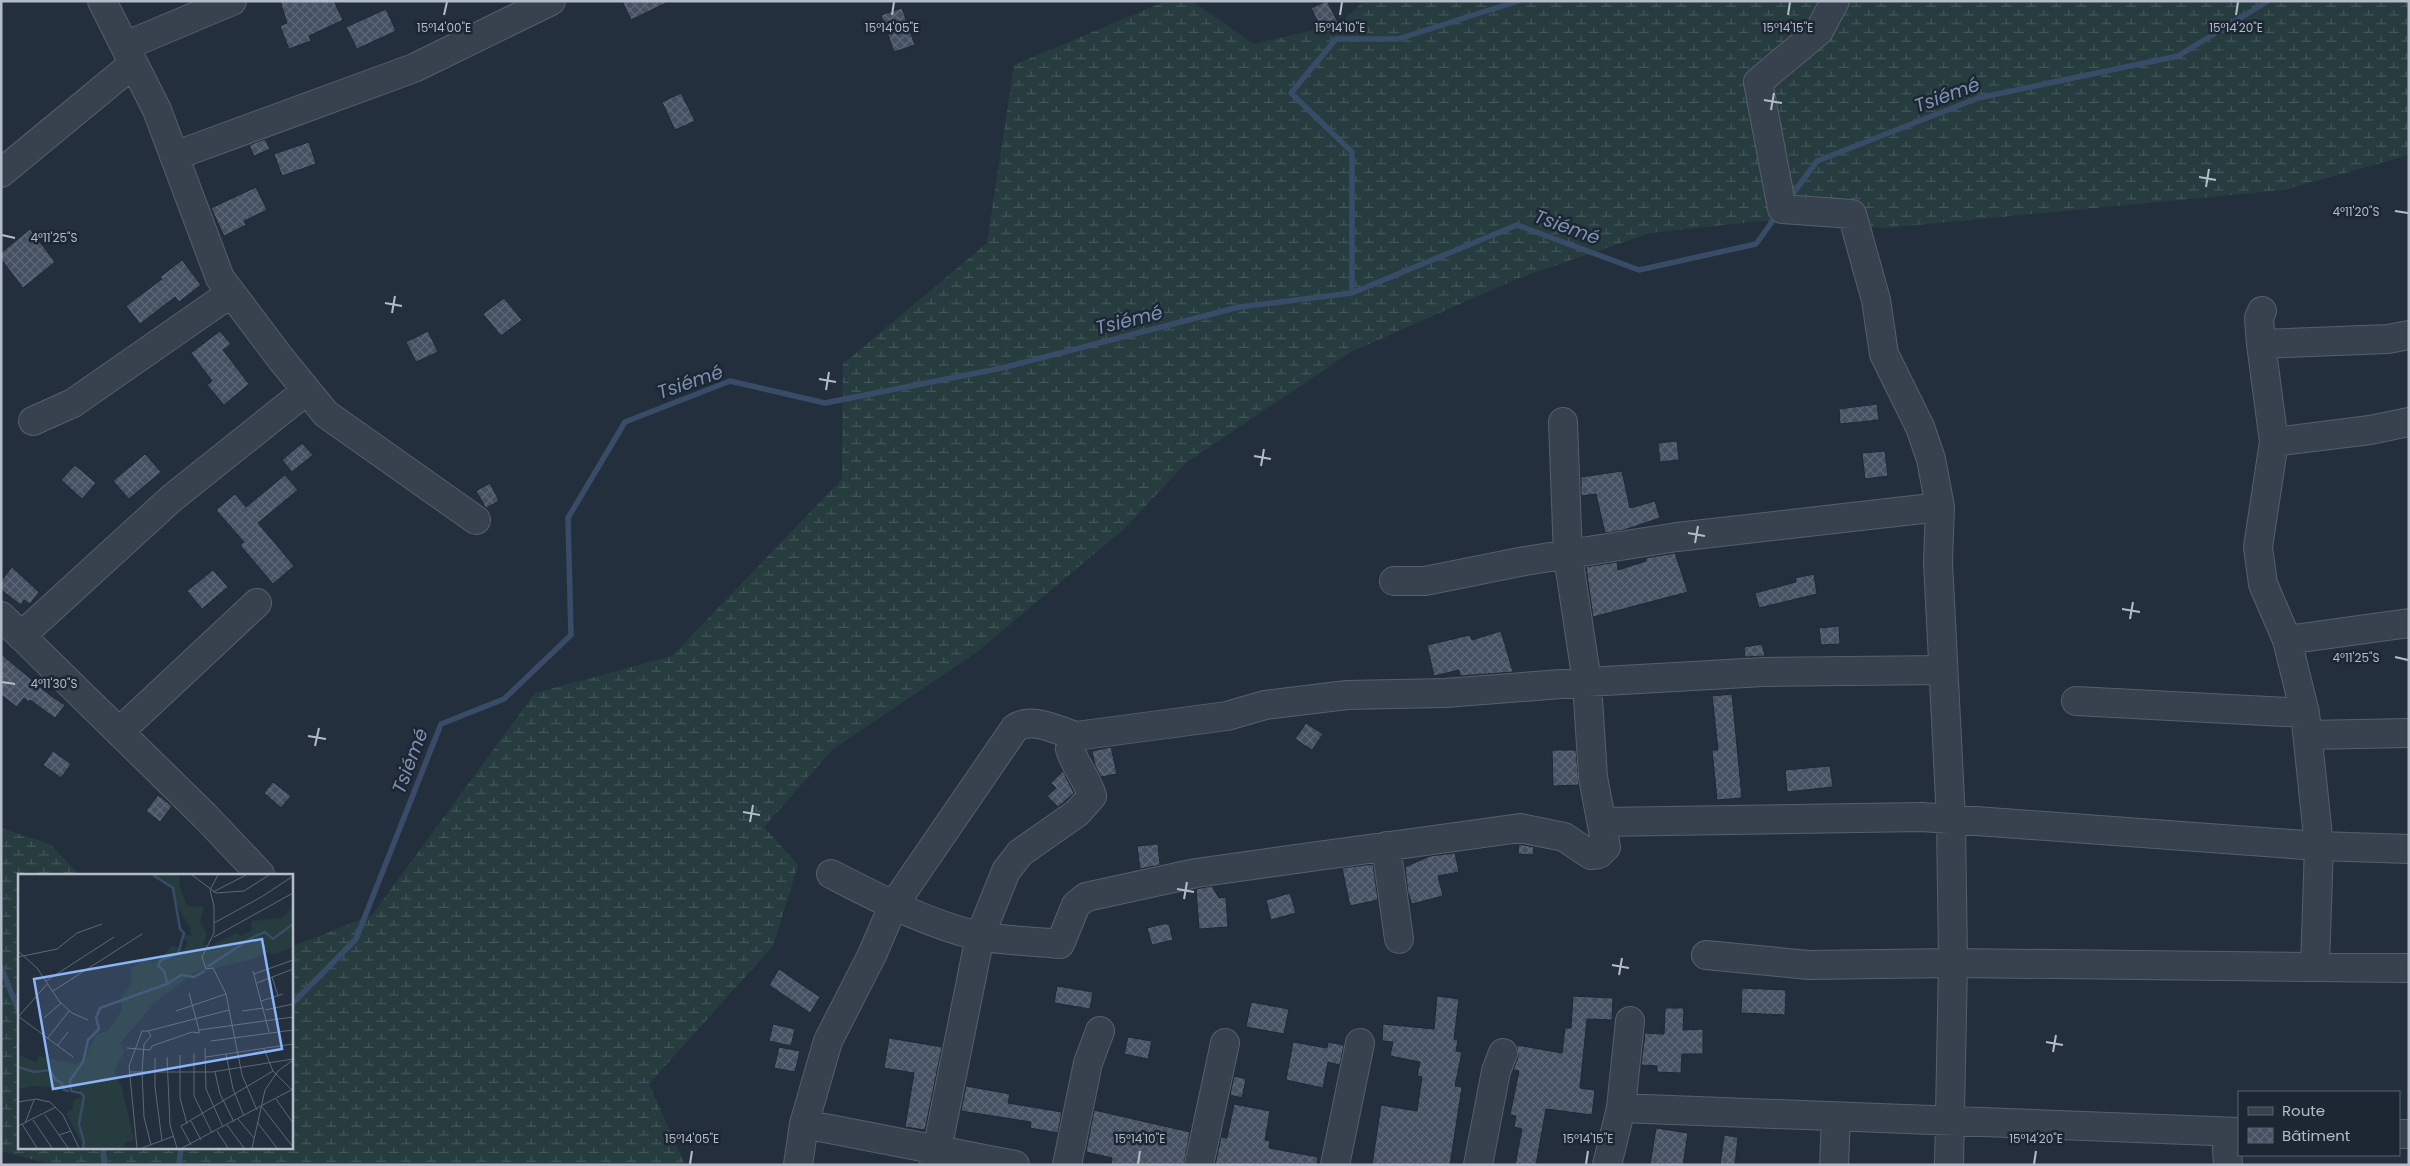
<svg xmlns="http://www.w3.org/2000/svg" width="2410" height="1166" viewBox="0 0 2410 1166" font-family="Poppins,sans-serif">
	<defs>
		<pattern id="wetland-marsh" width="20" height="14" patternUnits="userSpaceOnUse" patternTransform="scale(1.25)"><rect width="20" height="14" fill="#263c3f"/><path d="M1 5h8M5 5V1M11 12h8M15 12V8" fill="none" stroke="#435659"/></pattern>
		<pattern id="building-cross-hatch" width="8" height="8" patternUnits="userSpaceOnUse" patternTransform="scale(1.25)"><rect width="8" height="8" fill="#455162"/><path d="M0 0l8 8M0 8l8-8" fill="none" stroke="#5d6877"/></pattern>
	</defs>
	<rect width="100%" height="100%" fill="#242f3e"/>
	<path fill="url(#wetland-marsh)" d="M 1166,1 L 1192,1 L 1254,44 L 1339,24 L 1364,1 L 2409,1 L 2409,155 L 2284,190 L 1885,228 L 1761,221 L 1650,233 L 1519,278 L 1351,352 L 1187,462 L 1125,528 L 977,652 L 832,750 L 764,827 L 798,865 L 773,946 L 649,1084 L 685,1165 L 53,1165 L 1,1151 L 1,828 L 50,844 L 80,875 L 19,875 L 19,1147 L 291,1147 L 291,947 L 372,915 L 535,693 L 672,656 L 842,479 L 843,364 L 987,243 L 1014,65 Z"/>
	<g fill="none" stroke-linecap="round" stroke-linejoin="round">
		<path stroke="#394c67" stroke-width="5.5" d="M 1789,199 L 1817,161 L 1978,98 L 2178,56 L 2268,1
			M 1352,293 L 1352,152 L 1291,93 L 1336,39 L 1398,39 L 1518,1
			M 1,967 L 19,1012
			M 291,1005 L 356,939 L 441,724 L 504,699 L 571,635 L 568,518 L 625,422 L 730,381 L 825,403 L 1002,368 L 1239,307 L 1352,293 L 1517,225 L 1639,270 L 1756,244 L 1777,215
			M 103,1147 L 104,1165
			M 179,1165 L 181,1147"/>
	</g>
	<path fill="url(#building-cross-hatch)" stroke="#1f2835" d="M 280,1 L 334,1 L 343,20 L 309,36 L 311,41 L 289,49 L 280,26 L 287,23 Z
		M 622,1 L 670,1 L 631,20 Z
		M 1327,1 L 1340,26 L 1324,34 L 1311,8 Z
		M 902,8 L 915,45 L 894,52 L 881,15 Z
		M 386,9 L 396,31 L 357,49 L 346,27 Z
		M 681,93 L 695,121 L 675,130 L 662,102 Z
		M 265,139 L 270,149 L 254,156 L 249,145 Z
		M 309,142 L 316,164 L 282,176 L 274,154 Z
		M 256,187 L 267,210 L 244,221 L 246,225 L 224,236 L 211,208 Z
		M 30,229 L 55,262 L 23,288 L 1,259 L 1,253 Z
		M 182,260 L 201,285 L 179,302 L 175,297 L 140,324 L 126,306 L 162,279 L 160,277 Z
		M 504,298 L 522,320 L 501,336 L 483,314 Z
		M 220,331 L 231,344 L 223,350 L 249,384 L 224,405 L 207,385 L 212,381 L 191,353 Z
		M 428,331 L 438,352 L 416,362 L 406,342 Z
		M 1877,404 L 1879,420 L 1840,424 L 1839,409 Z
		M 1677,441 L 1679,460 L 1660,462 L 1658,443 Z
		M 302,443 L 313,455 L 292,472 L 282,460 Z
		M 1885,451 L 1888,476 L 1865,479 L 1862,453 Z
		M 145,454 L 161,472 L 129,499 L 113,481 Z
		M 75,465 L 96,483 L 82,499 L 61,480 Z
		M 1622,471 L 1630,508 L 1655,501 L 1660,518 L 1624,530 L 1605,533 L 1596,494 L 1581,496 L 1581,477 Z
		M 285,475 L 298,490 L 258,523 L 294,566 L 273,584 L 240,545 L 244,542 L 216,510 L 235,494 L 246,507 Z
		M 490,483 L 499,501 L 486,508 L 476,491 Z
		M 1675,553 L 1688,592 L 1593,617 L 1586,567 L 1617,562 L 1618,570 L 1646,561 L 1646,558 Z
		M 12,567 L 39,592 L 30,604 L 24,600 L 21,605 L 1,590 L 1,581 Z
		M 213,570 L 228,587 L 202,609 L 187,591 Z
		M 1814,574 L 1817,594 L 1759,608 L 1755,593 L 1796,582 L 1795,578 Z
		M 1839,626 L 1840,644 L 1821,645 L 1819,628 Z
		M 1501,631 L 1513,672 L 1460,676 L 1459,670 L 1434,676 L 1427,645 L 1470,635 L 1472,640 Z
		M 1762,644 L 1765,656 L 1745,657 L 1744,647 Z
		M 1,654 L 51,696 L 65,705 L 55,718 L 30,700 L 28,702 L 24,698 L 17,707 L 1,695 Z
		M 1732,694 L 1742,798 L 1717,800 L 1712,750 L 1718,750 L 1712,696 Z
		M 1306,723 L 1323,734 L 1312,750 L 1295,739 Z
		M 1111,747 L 1117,774 L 1101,777 L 1095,765 L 1092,751 Z
		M 1552,750 L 1576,750 L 1579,785 L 1553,786 Z
		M 53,751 L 71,764 L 61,778 L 43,765 Z
		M 1830,766 L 1833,787 L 1787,792 L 1785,770 Z
		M 1063,771 L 1074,793 L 1058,807 L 1047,796 L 1056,788 L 1051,783 Z
		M 273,782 L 291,796 L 281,808 L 264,793 Z
		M 158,795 L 172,806 L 160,822 L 146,811 Z
		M 1158,844 L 1160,865 L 1140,869 L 1137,846 Z
		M 1519,844 L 1534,847 L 1533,855 L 1518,854 Z
		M 1455,853 L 1459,872 L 1438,876 L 1443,896 L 1412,904 L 1408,893 L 1405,867 L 1430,856 Z
		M 1373,864 L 1378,900 L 1350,906 L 1342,868 Z
		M 1212,886 L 1219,898 L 1226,897 L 1228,927 L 1199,929 L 1196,889 Z
		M 1290,893 L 1296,913 L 1271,920 L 1266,900 Z
		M 1162,924 L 1169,924 L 1173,940 L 1152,945 L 1147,928 Z
		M 779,969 L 820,997 L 810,1013 L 769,985 Z
		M 1057,986 L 1093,992 L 1090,1009 L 1054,1003 Z
		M 1742,988 L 1786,990 L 1785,1015 L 1741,1013 Z
		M 1437,996 L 1459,999 L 1454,1039 L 1458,1040 L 1456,1051 L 1462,1052 L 1455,1086 L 1462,1087 L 1450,1165 L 1372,1165 L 1381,1105 L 1417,1111 L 1422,1077 L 1417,1076 L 1420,1062 L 1390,1056 L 1393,1042 L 1382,1041 L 1383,1024 L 1434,1029 Z
		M 1573,996 L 1613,998 L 1612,1020 L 1587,1019 L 1580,1088 L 1595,1090 L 1592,1115 L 1546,1109 L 1536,1165 L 1515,1165 L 1522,1129 L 1514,1127 L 1516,1116 L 1510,1115 L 1519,1071 L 1513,1070 L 1518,1058 L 1517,1045 L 1562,1053 L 1565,1028 L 1571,1028 Z
		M 1251,1002 L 1289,1009 L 1284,1034 L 1246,1027 Z
		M 1665,1008 L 1684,1008 L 1683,1030 L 1703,1029 L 1703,1054 L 1682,1054 L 1681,1073 L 1657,1072 L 1657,1066 L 1641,1065 L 1645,1033 L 1664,1034 Z
		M 773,1024 L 795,1029 L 791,1046 L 769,1041 Z
		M 1128,1037 L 1152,1041 L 1148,1059 L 1124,1054 Z
		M 889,1038 L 942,1047 L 925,1130 L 905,1127 L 914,1073 L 884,1068 Z
		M 1293,1042 L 1327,1048 L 1328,1042 L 1344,1045 L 1340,1065 L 1328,1062 L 1323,1088 L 1286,1080 Z
		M 779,1047 L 800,1051 L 795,1072 L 774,1068 Z
		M 1234,1076 L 1246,1079 L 1242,1098 L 1230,1095 Z
		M 966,1086 L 1010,1094 L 1008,1103 L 1062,1112 L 1058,1133 L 1030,1128 L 1031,1122 L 961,1111 Z
		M 1234,1104 L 1270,1111 L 1265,1140 L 1270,1141 L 1269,1148 L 1318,1157 L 1317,1165 L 1215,1165 L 1221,1137 L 1227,1138 Z
		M 1094,1110 L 1190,1132 L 1184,1165 L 1111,1165 L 1112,1158 L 1086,1152 Z
		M 1656,1128 L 1688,1133 L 1683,1165 L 1650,1165 Z
		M 1724,1135 L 1738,1137 L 1735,1165 L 1720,1165 Z"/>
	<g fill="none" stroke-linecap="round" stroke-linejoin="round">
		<defs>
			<path id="minor" d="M 102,1 L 157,110 L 220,278 L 281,359 L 326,414 L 476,520
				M 1835,1 L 1819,31 L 1758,82 L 1782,209 L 1852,214 L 1876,300 L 1884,354 L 1920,427 L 1931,459 L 1940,507 L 1938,562 L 1951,819 L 1953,963 L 1949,1165
				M 125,46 L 232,1
				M 174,156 L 414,68 L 551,1
				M 1,173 L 133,64
				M 2262,311 L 2259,318 L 2261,344 L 2274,442 L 2258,547 L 2263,584 L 2287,640 L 2305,713 L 2319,846 L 2315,966
				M 2261,344 L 2388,339 L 2409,335
				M 33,421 L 73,403 L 231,293
				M 2274,442 L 2370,430 L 2409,422
				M 1394,581 L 1425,581 L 1525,561 L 1677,537 L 1940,507
				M 1,616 L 205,816 L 260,874
				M 21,636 L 172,498 L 306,391
				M 2287,640 L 2409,623
				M 2076,701 L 2305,713
				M 119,732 L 257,603
				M 2308,735 L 2409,733
				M 1602,822 L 1922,817 L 2319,846 L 2409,849
				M 1386,846 L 1399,939
				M 831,874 C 878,898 927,924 979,936 C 1005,941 1033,941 1060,944 L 1076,905 L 1086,897 L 1196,873 L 1520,828 L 1564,837 L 1591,855 L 1599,854 L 1606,847 L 1593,777 L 1587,682 L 1568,556 L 1563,422
				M 1706,955 L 1809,965 L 1953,963 L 2409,968
				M 1621,1108 L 2239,1132
				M 804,1124 L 1015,1165
				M 2226,1132 L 2228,1165
				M 2399,1134 L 2409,1134
				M 798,1165 L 804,1124 L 828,1041 L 872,955 L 893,906 L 1015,728 C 1032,716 1058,731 1076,736
				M 934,1165 L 980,936 L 1006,871 L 1020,853 L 1077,813 L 1092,796 C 1087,778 1075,766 1070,749 L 1076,736 L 1227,716 L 1265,705 L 1347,695 L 1445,693 L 1587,682 L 1763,672 L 1943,670
				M 1067,1165 L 1088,1063 L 1100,1031
				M 1199,1165 L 1225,1043
				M 1335,1165 L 1360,1043
				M 1478,1165 L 1496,1071 L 1503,1053
				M 1607,1165 L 1621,1108 L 1630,1021
				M 1834,1165 L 1836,1117"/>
		</defs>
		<use href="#minor" stroke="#565f6c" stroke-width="30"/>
		<use href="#minor" stroke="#38414e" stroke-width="28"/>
	</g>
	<path fill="none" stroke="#b4bcc9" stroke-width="2" d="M 444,15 L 447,2M 892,15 L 894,2M 1340,15 L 1342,2M 1788,15 L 1790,2M 2236,15 L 2238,2M 1764,100 L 1782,103M 1771,110 L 1774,93M 2199,177 L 2216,180M 2206,187 L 2209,169M 2395,211 L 2408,213M 2,235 L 15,238M 385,303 L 402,306M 392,313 L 395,296M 819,379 L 836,382M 826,390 L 829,372M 1254,456 L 1271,459M 1261,466 L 1264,449M 1688,533 L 1705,536M 1695,543 L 1698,526M 2122,609 L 2140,612M 2130,619 L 2133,602M 2395,657 L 2408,660M 2,682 L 15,684M 308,736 L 326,739M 315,746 L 319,728M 743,812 L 760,815M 750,822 L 753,805M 1177,889 L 1194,892M 1184,899 L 1187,882M 1612,965 L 1629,968M 1619,975 L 1622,958M 2046,1042 L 2063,1045M 2053,1052 L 2056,1035M 690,1164 L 692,1151M 1138,1164 L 1140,1151M 1586,1164 L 1588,1151M 2034,1164 L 2036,1151"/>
	<g text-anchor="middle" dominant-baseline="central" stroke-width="5" stroke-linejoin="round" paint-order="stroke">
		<g font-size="19" font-style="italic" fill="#7c92b1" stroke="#1d2633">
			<text transform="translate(1947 95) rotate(-20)">Tsiémé</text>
			<text transform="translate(1567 227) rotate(20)">Tsiémé</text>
			<text transform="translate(1129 320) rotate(-14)">Tsiémé</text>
			<text transform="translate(690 382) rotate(-19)">Tsiémé</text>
			<text transform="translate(410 761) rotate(-69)">Tsiémé</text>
		</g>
	</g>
	<g transform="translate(18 874)">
		<rect width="275" height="275" fill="#242f3e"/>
		<path d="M 136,1 L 162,1 L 161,10 L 169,32 L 186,33 L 182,48 L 189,59 L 185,71 L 193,72 L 218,59 L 223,62 L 234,56 L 233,47 L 263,44 L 275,34 L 275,73 L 257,80 L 249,78 L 235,85 L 176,99 L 136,129 L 102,170 L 106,173 L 105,181 L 96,197 L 104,214 L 116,266 L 108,268 L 104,274 L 66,274 L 48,239 L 55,235 L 55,227 L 65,222 L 62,216 L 16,212 L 0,215 L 0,181 L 18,188 L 21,182 L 58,190 L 66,185 L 78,161 L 91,156 L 104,136 L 102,125 L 113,111 L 113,94 L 128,85 L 135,88 L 143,85 L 154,71 L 166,77 L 169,68 L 165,65 L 166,60 L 174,62 L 172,54 L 155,24 L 154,12 Z" fill="#263c3f"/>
		<path fill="none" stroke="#394c67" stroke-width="2.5" d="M 135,1 L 155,14 L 162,55 L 166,59 L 160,80 L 143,86 L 140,92 L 146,97 L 149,109M 189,93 L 235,63 L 247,58 L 255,65 L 275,50M 0,193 L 16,198 L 32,196 L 38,206 L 44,209 L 46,216 L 51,217M 65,274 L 66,268 L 61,250 L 66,223 L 63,219 L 53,217 L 52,206 L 65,188 L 70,166 L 81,155 L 78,144 L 82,134 L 149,110 L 163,101 L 176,103 L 187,97"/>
		<path fill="none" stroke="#5e6776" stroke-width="1" d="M 174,1 L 198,19 L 226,17 L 251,1M 200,1 L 192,16 L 196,32 L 196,59 L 184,83 L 188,95 L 195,94 L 208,120 L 224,201 L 239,236M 195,18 L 228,1M 196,49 L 245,22 L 275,2M 196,63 L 275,19M 0,77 L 19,94 L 41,127 L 54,139 L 70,146M 0,83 L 39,75 L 59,59 L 84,50M 235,97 L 251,158M 236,100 L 275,86M 254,103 L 260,122M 28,107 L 96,63M 239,109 L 275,95M 35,117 L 124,60M 171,119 L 181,156M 243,127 L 265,120M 247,136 L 275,130M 158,137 L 208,120M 224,137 L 246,134M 0,142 L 55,183M 1,142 L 30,109M 26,144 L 43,129M 29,165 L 51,137M 193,167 L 275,156M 39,172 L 50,158M 109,174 L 132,176 L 134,172 L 174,158 L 181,159 L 181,156 L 275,143M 187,174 L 188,215 L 205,253M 246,175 L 255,197 L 275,217M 176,179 L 176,222 L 194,259M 208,180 L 215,215 L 226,242M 162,181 L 162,224 L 169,250M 149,183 L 152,251 L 159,274M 188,183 L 275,170M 137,184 L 137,213 L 144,267M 111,198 L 194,198 L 275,185M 197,198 L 202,220 L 216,248M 258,225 L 275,249M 0,228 L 18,225 L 32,228 L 45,241 L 61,274M 244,233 L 275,273M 27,241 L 41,261 L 53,257M 220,245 L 236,264M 15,246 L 34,274M 173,247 L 183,266M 239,248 L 259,274M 7,249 L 16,226M 4,250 L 19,274M 209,251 L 226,274M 0,252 L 38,233M 199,257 L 210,274M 41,261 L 50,274M 133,271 L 126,243 L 124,198 L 126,170 L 133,162 L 130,157 L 211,136M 173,271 L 163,252 L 255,197M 119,274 L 111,192 L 124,157 L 130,157M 124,274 L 156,262M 164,274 L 275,215M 234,274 L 247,216 L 260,197 L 275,186"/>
		<path fill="#8ab4f8" fill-opacity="0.15" stroke="#8ab4f8" stroke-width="2.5" d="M 244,65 L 264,175 L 35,215 L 16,105 Z"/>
		<rect width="275" height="275" fill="none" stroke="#b4bcc9" stroke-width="2.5"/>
	</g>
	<g font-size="12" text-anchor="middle" fill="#b4bcc9" stroke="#1d2633" stroke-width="5" stroke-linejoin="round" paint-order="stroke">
		<text x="444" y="32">15°14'00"E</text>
		<text x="892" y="32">15°14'05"E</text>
		<text x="1340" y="32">15°14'10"E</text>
		<text x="1788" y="32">15°14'15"E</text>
		<text x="2236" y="32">15°14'20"E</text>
		<text x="2356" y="216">4°11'20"S</text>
		<text x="54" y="242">4°11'25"S</text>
		<text x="2356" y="662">4°11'25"S</text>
		<text x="54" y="688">4°11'30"S</text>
		<text x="692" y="1143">15°14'05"E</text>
		<text x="1140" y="1143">15°14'10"E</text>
		<text x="1588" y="1143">15°14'15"E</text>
		<text x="2036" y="1143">15°14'20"E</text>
	</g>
	<rect width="2410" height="1166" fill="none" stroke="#b4bcc9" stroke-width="5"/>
	<rect x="2238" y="1091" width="162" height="65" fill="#1d2633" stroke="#59626f"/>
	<rect x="2248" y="1107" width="25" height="8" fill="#38414e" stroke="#59626f"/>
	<text x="2282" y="1116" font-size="15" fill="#b4bcc9">Route</text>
	<rect x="2248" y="1128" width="25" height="15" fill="url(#building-cross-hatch)" stroke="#59626f"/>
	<text x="2282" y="1141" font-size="15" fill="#b4bcc9">Bâtiment</text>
</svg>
